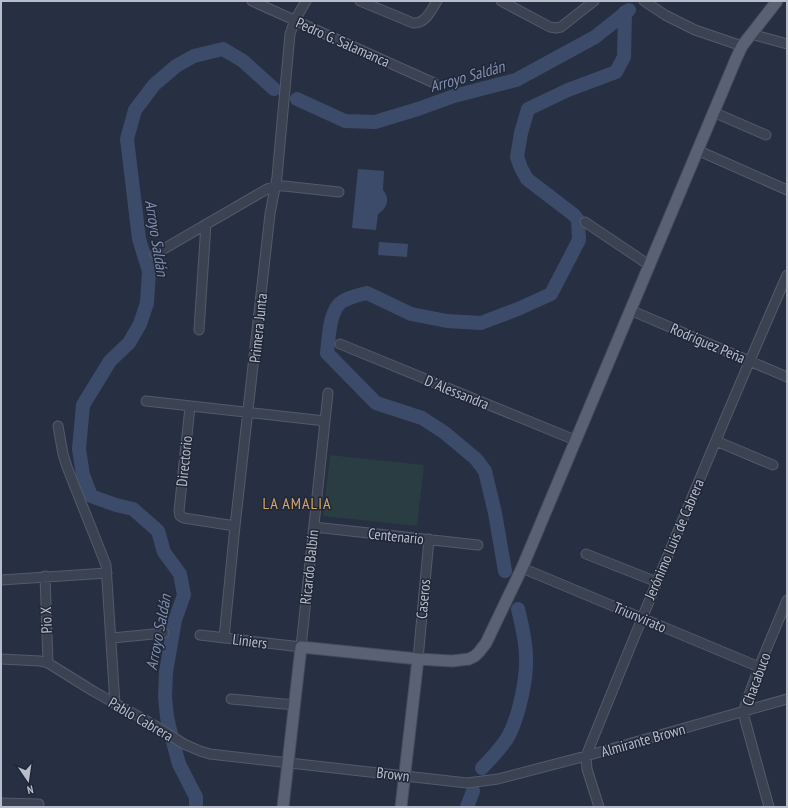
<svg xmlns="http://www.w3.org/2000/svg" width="788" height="808" viewBox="0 0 788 808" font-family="'PT Sans Narrow',sans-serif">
	<rect width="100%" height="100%" fill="#272f42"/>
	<path fill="#293d43" d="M 330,455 L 424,465 L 417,526 L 323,516 Z"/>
	<path fill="#3d4b6b" d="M 358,169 L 384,171 L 383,190 C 390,198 388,208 378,214 L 376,230 L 352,228 Z
		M 379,242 L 408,244 L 407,257 L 378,255 Z"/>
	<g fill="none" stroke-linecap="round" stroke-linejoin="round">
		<path stroke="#3d4b6b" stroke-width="14" d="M 297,99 L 345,121 L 375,122 L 418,109 L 454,96 L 516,80 L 595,37 L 629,10
			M 505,571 L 495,513 L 485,471 L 476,459 L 445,433 L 422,418 L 376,403 L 327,353 C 329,338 329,309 343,301 C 350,297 359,295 367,293 L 411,314 L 447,321 L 481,323 L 518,309 L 551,294 L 579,240 L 578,220 L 574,215 L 527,179 L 521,168 L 517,157 L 521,133 L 528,109 L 568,90 L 616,72 L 624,57 L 625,12
			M 482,768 C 491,758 503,747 509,735 C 519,716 527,678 526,658 C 526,642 522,625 518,609
			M 196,807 L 196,797 L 179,764 L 172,738 L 167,717 L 165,697 L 166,672 L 175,620 L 184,595 L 180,574 L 164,552 L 158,531 L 133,509 L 116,505 L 91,496 L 83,475 L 79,449 L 83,405 L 110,361 L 129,343 L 140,324 L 147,303 L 149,271 L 139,239 L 127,139 L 135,110 L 154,85 L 176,66 L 194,56 L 223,49 L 243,61 L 274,89
			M 467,807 L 473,791"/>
		<defs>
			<path id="minor" d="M 252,1 L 434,83
				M 360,1 L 413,23 C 426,24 431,10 437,1
				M 501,1 L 550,27 L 556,28 L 561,27 L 594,1
				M 644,1 L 665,15 L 695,30 L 742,46
				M 751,34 L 787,44
				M 713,112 L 766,135
				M 697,150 L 787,190
				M 585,222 L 649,265
				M 155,254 L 267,189 L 276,186 L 284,186 L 339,192
				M 630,310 L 787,377
				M 199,330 L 206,224
				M 340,344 L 575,440
				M 146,401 L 325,421
				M 190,407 L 179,511 L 180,516 L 184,518 L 235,526
				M 58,426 L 63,454 L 67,467 L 106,565 L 115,704
				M 716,441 L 773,465
				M 314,527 L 478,545
				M 586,554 L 657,582
				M 522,568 L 759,667
				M 45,576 L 48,663
				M 1,580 L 107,573
				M 200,635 L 301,647 L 328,393
				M 112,638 L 164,633
				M 224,638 L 235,526 L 270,214 L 277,177 L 290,34 L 295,20 L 306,1
				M 1,659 L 40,661 L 48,663 L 93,691 L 154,725 L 184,744 L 200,751 L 210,754 L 467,783 L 498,779 L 586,756 L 787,699
				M 418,659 L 429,539
				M 231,699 L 295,705
				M 1,803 L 39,804
				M 599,807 L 587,769 L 586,756 C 651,595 717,435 787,275
				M 769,807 L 745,720 L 744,711 L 746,703 L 759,667 L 787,600"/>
			<path id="major" d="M 283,807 L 301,647 L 418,659 L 452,661 L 469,659 L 475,656 L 479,652 L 486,643 L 522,568 L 736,59 L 742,46 L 777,1
				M 401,807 L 418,659"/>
		</defs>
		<use href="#minor" stroke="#545a69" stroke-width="11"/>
		<use href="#major" stroke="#454b5b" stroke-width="13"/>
		<use href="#minor" stroke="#3b4252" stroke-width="9"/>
		<use href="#major" stroke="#5a6172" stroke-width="11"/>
	</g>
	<g text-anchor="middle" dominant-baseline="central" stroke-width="3" stroke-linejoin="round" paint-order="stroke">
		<g font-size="15" fill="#b9becc" stroke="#202737">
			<text transform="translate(343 42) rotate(24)">Pedro G. Salamanca</text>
			<text transform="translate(258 328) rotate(-84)">Primera Junta</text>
			<text transform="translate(708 343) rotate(23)">Rodríguez Peña</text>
			<text transform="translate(457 392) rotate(22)">D´Alessandra</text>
			<text transform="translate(184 461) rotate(-84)">Directorio</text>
			<text transform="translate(396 536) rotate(6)">Centenario</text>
			<text transform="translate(674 539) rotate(-67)">Jerónimo Luis de Cabrera</text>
			<text transform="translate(309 567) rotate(-84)">Ricardo Balbín</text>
			<text transform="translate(423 599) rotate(-85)">Caseros</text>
			<text transform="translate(640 617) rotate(23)">Triunvirato</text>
			<text transform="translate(46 620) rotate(-92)">Pio X</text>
			<text transform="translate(250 641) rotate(7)">Liniers</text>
			<text transform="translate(756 679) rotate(-70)">Chacabuco</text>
			<text transform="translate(141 719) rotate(30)">Pablo Cabrera</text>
			<text transform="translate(643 740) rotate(-16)">Almirante Brown</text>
			<text transform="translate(393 774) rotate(7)">Brown</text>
		</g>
		<g font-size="16" font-style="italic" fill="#8090b2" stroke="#202737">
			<text transform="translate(467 76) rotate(-16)">Arroyo Saldán</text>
			<text transform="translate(157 238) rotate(81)">Arroyo Saldán</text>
			<text transform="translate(158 632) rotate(-79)">Arroyo Saldán</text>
		</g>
		<g font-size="16" letter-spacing="1" fill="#d5a56a" stroke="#202737">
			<text x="297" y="503">LA AMALIA</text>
		</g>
	</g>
	<rect width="788" height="808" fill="none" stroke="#b9becc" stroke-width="4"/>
	<g transform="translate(28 780) rotate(167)" stroke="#202737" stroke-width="3" paint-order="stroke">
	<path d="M0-3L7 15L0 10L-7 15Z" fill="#b9becc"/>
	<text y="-6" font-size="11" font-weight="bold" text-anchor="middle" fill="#b9becc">N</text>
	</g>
</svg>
